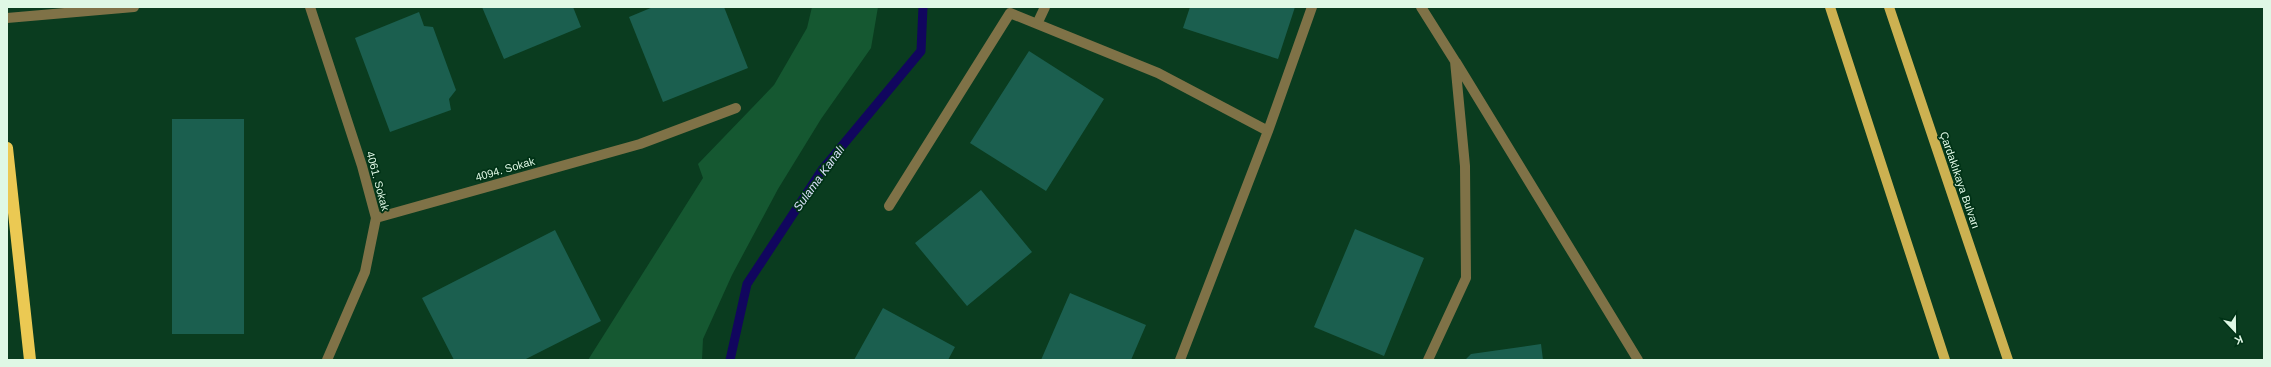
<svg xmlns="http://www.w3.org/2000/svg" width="2271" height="367" viewBox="0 0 2271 367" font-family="Helvetica,sans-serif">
	<rect width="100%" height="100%" fill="#0a3c1f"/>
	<path fill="#155831" d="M 812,7 L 878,7 L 871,48 L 821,119 L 778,189 L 732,275 L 703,339 L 702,360 L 588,360 L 703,178 L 698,164 L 774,85 L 807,28 Z"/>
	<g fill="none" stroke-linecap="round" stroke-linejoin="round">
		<path stroke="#11065e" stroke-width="9" d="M 730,360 L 747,284 L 822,170 L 921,51 L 923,7"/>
	</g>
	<path fill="#1b5f4f" d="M 482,7 L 573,7 L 581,27 L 504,59 Z
		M 653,7 L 724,7 L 748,68 L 663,102 L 629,17 Z
		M 1190,7 L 1295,7 L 1278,59 L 1183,28 Z
		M 419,12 L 424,26 L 433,27 L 456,90 L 449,99 L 451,110 L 390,132 L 355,38 Z
		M 1029,51 L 1104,99 L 1046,191 L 970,143 Z
		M 172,119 L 244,119 L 244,334 L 172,334 Z
		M 981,190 L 1032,252 L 967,306 L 915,243 Z
		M 1355,229 L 1424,258 L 1384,356 L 1314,327 Z
		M 555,230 L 601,321 L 524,360 L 454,360 L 422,298 Z
		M 1070,293 L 1146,325 L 1131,360 L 1041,360 Z
		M 883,308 L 955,347 L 948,360 L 854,360 Z
		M 1541,344 L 1543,360 L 1465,360 L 1471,354 Z"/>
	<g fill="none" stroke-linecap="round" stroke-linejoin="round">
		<path stroke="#7f7247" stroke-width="10" d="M 310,7 L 362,166 L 376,218 L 365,272 L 327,360
			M 1421,7 L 1455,61 L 1465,166 L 1466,278 L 1428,360
			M 7,18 L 134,7
			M 1037,24 L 1045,7
			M 1456,62 L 1638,360
			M 889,206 L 1010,13 L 1158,73 L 1268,131
			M 376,218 L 640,144 L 736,108
			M 1180,360 L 1268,131 L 1312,7"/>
		<path stroke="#ccb151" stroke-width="10" d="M 1830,7 L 1945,360
			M 1889,7 L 2008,360"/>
		<path stroke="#ebc953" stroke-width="12" d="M 7,148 L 30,360"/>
	</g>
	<g text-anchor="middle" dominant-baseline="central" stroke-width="3.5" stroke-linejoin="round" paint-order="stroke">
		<g font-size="11" fill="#dff8e5" stroke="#003216">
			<text transform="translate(505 169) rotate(-16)">4094. Sokak</text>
			<text transform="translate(1960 180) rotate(71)">Çardaklıkaya Bulvarı</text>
			<text transform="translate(378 181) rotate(75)">4061. Sokak</text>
		</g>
		<g font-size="12" font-style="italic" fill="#dae1f9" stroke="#003216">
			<text transform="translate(819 178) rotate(-54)">Sulama Kanalı</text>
		</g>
	</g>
	<rect width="2271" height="367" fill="none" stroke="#dff8e5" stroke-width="16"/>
	<g transform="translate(2235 331) rotate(158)" stroke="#003216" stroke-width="3" paint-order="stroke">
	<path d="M0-3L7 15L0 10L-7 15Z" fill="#dff8e5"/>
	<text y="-6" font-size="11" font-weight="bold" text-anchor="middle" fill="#dff8e5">K</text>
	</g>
</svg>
